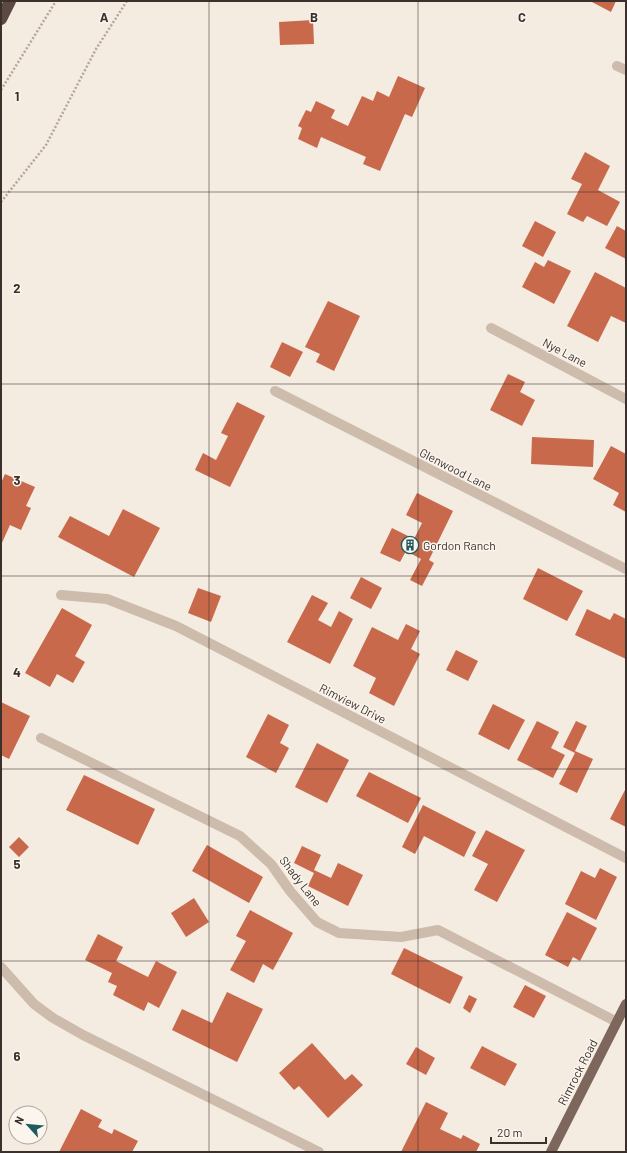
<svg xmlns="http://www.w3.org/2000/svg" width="627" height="1153" viewBox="0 0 627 1153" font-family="Barlow,sans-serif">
	<rect width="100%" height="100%" fill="#f4ebe1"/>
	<path fill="#c8694b" d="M 590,1 L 616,1 L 611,12 Z
		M 313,20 L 314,44 L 280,45 L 279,22 Z
		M 398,76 L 425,88 L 412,117 L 405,114 L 380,171 L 363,164 L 366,157 L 321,137 L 317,148 L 298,139 L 302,128 L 298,126 L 306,110 L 311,112 L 316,101 L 335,110 L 331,118 L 348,126 L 362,96 L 373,101 L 377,91 L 389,97 Z
		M 585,152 L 610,166 L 598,190 L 620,202 L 607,226 L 587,216 L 583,222 L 567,214 L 582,184 L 571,179 Z
		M 535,221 L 556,232 L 543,257 L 522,246 Z
		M 617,226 L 626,231 L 626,259 L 605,248 Z
		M 548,260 L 571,271 L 554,304 L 522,287 L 535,262 L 544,267 Z
		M 595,272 L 626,288 L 626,323 L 611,316 L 598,342 L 567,326 Z
		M 328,301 L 360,316 L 334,371 L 316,362 L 320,354 L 305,347 Z
		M 282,342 L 303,352 L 290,377 L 270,367 Z
		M 508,374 L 525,382 L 520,392 L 535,400 L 522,426 L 490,410 Z
		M 237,402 L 265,416 L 230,487 L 195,470 L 203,453 L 216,460 L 228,436 L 221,433 Z
		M 532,437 L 594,440 L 593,467 L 531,464 Z
		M 611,446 L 626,454 L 626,512 L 613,505 L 619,493 L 593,479 Z
		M 5,474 L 35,487 L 26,506 L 31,508 L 21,530 L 10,525 L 1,545 L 1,483 Z
		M 417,493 L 453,511 L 429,560 L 434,563 L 422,586 L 410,580 L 421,559 L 406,551 L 400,562 L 380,553 L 392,528 L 414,539 L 422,523 L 406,515 Z
		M 123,509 L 160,528 L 134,577 L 58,537 L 70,516 L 109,536 Z
		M 538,568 L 583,591 L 567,621 L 523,599 Z
		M 361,577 L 382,588 L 371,609 L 350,598 Z
		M 198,588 L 221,596 L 211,622 L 188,613 Z
		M 312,595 L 328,603 L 318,620 L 331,627 L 339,611 L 353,619 L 330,664 L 287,642 Z
		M 62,608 L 92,625 L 75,656 L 85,662 L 73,683 L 57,674 L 50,687 L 25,673 Z
		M 587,609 L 610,620 L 614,613 L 626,619 L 626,659 L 575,635 Z
		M 406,624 L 420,631 L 411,649 L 420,654 L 394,706 L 369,693 L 376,678 L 353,666 L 372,627 L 398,640 Z
		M 456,650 L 478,661 L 468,681 L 446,670 Z
		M 1,702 L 30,716 L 9,759 L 1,755 Z
		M 493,704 L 525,720 L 509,750 L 478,734 Z
		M 268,714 L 289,725 L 280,743 L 289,748 L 276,773 L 246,757 Z
		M 537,721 L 559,732 L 551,748 L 565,755 L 553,778 L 517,760 Z
		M 576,721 L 587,726 L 575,751 L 593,759 L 577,793 L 559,784 L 575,753 L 563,747 Z
		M 317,743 L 349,760 L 327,803 L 295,787 Z
		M 369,772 L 421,798 L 408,823 L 356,796 Z
		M 84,775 L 155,809 L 138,845 L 66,810 Z
		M 625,790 L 626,791 L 626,827 L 610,819 Z
		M 423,805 L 476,832 L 464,857 L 424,836 L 415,854 L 402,847 Z
		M 486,830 L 525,850 L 497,902 L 474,890 L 488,864 L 472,856 Z
		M 19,837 L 29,847 L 19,857 L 9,847 Z
		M 207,845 L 263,877 L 249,903 L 192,871 Z
		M 302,846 L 321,855 L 314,870 L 331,878 L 338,863 L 363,875 L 348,906 L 308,886 L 314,873 L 294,863 Z
		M 600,868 L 617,877 L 596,920 L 565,904 L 581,871 L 595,878 Z
		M 194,898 L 209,922 L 186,937 L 171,913 Z
		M 250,910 L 293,933 L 273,970 L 263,964 L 254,983 L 230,970 L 246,941 L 236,936 Z
		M 567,912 L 597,928 L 580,961 L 573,957 L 568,967 L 545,955 Z
		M 98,934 L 123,947 L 116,961 L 148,977 L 156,961 L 177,972 L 159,1008 L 148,1002 L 144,1011 L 113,995 L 117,986 L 108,982 L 112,973 L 85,960 Z
		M 404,948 L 463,977 L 450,1004 L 391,974 Z
		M 525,985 L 546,996 L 534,1018 L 513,1007 Z
		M 227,992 L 263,1009 L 237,1062 L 172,1030 L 182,1009 L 212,1023 Z
		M 469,995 L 477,999 L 470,1013 L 463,1008 Z
		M 312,1043 L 345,1080 L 352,1074 L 363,1085 L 328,1118 L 299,1086 L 294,1090 L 279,1073 Z
		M 482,1046 L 517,1064 L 505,1086 L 470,1068 Z
		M 416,1047 L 435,1058 L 426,1075 L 406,1064 Z
		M 426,1102 L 448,1113 L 440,1129 L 461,1139 L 463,1135 L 480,1144 L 476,1152 L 401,1152 Z
		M 81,1109 L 102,1120 L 98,1127 L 112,1134 L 114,1129 L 138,1141 L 132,1152 L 59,1152 Z"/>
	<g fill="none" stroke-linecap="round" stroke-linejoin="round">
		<path stroke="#b9a596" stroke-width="2.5" stroke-dasharray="2 2" stroke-linecap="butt" d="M 1,90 L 56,1
			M 1,202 L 46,145 L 96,49 L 127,1"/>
		<path stroke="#cdbbac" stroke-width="10" d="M 617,66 L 626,70
			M 491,328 L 626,399
			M 275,391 L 626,569
			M 61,595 L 107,599 L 176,626 L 626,858
			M 41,738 L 240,836 L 271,864 L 290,891 L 317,922 L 339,933 L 401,937 L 438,930 L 617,1022
			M 1,967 L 34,1004 L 53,1018 L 83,1035 L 319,1152"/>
		<path stroke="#7d675c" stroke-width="10" d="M 551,1152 L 626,1004"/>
		<path stroke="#5c4a42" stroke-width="12" d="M 1,19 L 10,1"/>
	</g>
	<path fill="none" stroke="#3b302b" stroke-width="1" stroke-opacity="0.55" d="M 209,1 L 209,1152M 418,1 L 418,1152M 1,192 L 626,192M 1,384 L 626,384M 1,576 L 626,576M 1,769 L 626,769M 1,961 L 626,961"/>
	<defs>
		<symbol id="building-ring" viewBox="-11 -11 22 22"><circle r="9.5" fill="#fbf5ee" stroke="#1f5a5e" stroke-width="1.5"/><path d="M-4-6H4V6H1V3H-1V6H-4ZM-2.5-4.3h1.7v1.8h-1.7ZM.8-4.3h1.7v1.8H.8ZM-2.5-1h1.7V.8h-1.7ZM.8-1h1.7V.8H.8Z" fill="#1f5a5e"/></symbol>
	</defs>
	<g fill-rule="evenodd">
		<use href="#building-ring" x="400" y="535" width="20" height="20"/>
	</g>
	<g text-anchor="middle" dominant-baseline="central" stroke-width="3" stroke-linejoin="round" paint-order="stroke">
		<g font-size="12" fill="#3b302b" stroke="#fbf5ee">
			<text transform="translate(565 352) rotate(28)">Nye Lane</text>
			<text transform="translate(456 469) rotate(27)">Glenwood Lane</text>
			<text transform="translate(353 703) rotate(27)">Rimview Drive</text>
			<text transform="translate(301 881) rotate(52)">Shady Lane</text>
			<text transform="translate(577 1072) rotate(-63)">Rimrock Road</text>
		</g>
		<g font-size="12" fill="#3b302b" stroke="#fbf5ee" text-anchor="start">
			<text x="423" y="545">Gordon Ranch</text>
		</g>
	</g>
	<g font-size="13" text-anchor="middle" font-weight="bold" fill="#3b302b" stroke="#fbf5ee" stroke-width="3" stroke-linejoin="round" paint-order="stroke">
		<text x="104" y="22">A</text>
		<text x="314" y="22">B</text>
		<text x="522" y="22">C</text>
		<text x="17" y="101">1</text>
		<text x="17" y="293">2</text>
		<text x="17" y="485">3</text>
		<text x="17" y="677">4</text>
		<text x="17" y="869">5</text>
		<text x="17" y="1061">6</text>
	</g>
	<rect width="627" height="1153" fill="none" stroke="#3b302b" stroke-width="4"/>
	<g transform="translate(28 1125) rotate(297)"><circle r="19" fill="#fbf5ee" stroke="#aea6a0"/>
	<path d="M0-3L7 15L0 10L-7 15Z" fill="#1f5a5e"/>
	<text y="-6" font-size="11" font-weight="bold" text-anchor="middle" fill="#3b302b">N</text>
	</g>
	<path d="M491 1137v6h55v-6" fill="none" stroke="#3b302b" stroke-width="2"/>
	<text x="497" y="1137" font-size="12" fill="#3b302b" stroke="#fbf5ee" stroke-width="3" paint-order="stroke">20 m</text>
</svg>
